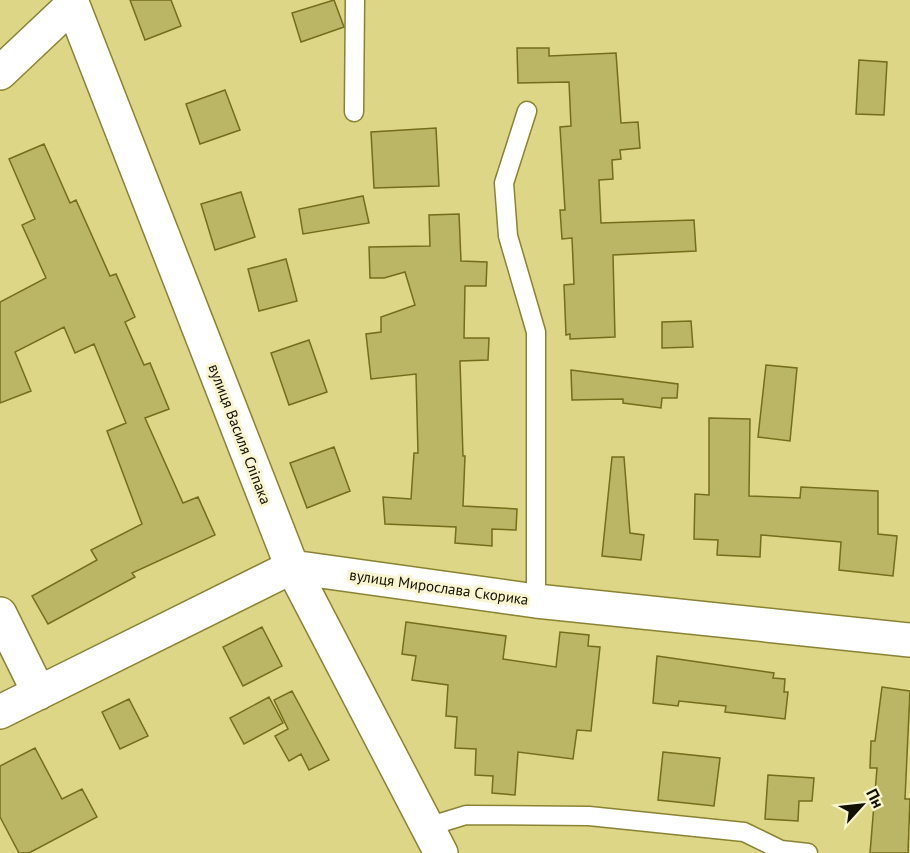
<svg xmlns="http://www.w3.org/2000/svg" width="910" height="853" viewBox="0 0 910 853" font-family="'PT Sans',sans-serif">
	<rect width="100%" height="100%" fill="#dcd686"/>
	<path fill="#bbb566" stroke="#746d19" stroke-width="1.5" d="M 130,0 L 171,0 L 181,26 L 145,40 Z
		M 334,0 L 344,27 L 301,42 L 292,13 Z
		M 517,48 L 549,48 L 549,56 L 616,53 L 621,123 L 638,122 L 640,148 L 620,150 L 621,159 L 612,160 L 613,179 L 599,180 L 601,223 L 694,220 L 696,251 L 613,255 L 615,337 L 570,339 L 570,334 L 566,335 L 564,285 L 574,284 L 572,238 L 562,239 L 560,210 L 565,210 L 560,127 L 571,126 L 569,82 L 518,83 Z
		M 859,60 L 887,62 L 884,115 L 856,114 Z
		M 225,90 L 240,130 L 200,144 L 186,104 Z
		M 436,128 L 439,186 L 374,188 L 371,132 Z
		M 44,144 L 70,203 L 76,200 L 110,276 L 116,274 L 135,317 L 125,322 L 144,365 L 150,363 L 169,409 L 145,418 L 183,503 L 198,497 L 215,535 L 132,573 L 135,577 L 48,624 L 32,596 L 97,560 L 91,550 L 142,524 L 107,431 L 126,423 L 94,344 L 75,353 L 64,327 L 15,352 L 31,391 L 0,403 L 0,302 L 46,278 L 22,225 L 35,219 L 9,159 Z
		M 241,192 L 255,237 L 215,250 L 201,204 Z
		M 363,196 L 369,223 L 303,234 L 299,209 Z
		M 459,214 L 461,261 L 487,262 L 486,286 L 465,286 L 464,338 L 489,338 L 488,360 L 460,361 L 463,456 L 465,456 L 463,506 L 517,509 L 516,530 L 492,529 L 492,546 L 455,543 L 456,527 L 385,524 L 383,497 L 411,499 L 414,453 L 418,453 L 416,374 L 371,379 L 366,334 L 381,332 L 381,317 L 415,305 L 405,272 L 384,278 L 370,278 L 369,247 L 430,246 L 429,215 Z
		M 286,259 L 297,301 L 259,311 L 248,269 Z
		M 691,321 L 693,347 L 662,348 L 662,322 Z
		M 309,340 L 327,392 L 289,405 L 271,353 Z
		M 766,365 L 797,368 L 790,441 L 758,437 Z
		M 571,370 L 678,384 L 677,398 L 662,398 L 661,408 L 623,403 L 623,399 L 572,400 Z
		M 709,418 L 750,419 L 749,496 L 800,498 L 801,487 L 878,491 L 878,534 L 897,536 L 893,576 L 839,570 L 841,542 L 761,535 L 760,557 L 717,555 L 718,540 L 694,539 L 695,494 L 709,495 Z
		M 334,447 L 350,491 L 307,508 L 290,463 Z
		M 612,457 L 624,457 L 630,533 L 644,535 L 641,560 L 602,556 Z
		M 406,622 L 506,636 L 503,659 L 556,667 L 560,632 L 589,635 L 588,646 L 600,647 L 591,731 L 577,730 L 573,759 L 518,752 L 515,795 L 492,793 L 493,776 L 475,775 L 476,749 L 455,748 L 457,717 L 446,716 L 448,685 L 412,680 L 416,656 L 402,654 Z
		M 262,627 L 282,666 L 243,686 L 223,647 Z
		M 657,656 L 774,673 L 773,678 L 785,679 L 784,692 L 788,692 L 785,719 L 725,712 L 726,706 L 679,701 L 678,706 L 653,703 Z
		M 882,687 L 910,691 L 905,799 L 910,799 L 908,853 L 870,853 L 877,768 L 870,768 L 871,741 L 875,741 Z
		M 292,691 L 329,760 L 309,770 L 301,754 L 289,761 L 275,736 L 288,729 L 274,700 Z
		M 269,697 L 283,723 L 244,744 L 230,718 Z
		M 129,699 L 148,736 L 120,749 L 102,712 Z
		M 35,748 L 62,799 L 82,789 L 97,817 L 29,853 L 19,853 L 0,817 L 0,766 Z
		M 663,752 L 720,758 L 714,806 L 658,800 Z
		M 768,775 L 814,778 L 812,801 L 799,801 L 798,821 L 765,819 Z"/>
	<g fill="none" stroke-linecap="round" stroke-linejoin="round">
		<defs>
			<path id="service" d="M 527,111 L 504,183 L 508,236 L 536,332 L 536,601
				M 354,112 L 355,0
				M 427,827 L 466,815 L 589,816 L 744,832 L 781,850 L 808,853"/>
			<path id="minor" d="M 71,0 L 292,567 L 441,853
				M 0,73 L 72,5
				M 0,614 L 39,693
				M 0,712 L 292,567 L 536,601 L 910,640"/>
		</defs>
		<use href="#service" stroke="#898333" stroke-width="21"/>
		<use href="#minor" stroke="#898333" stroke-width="36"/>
		<use href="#service" stroke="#fff" stroke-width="18"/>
		<use href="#minor" stroke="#fff" stroke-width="33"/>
	</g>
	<g text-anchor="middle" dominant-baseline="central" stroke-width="6" stroke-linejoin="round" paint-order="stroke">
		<g font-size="15" fill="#121000" stroke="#f8f5cf">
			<text transform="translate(240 434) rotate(69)">вулиця Василя Сліпака</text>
			<text transform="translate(439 587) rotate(8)">вулиця Мирослава Скорика</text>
		</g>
	</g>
	<g transform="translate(862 805) rotate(63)" stroke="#f8f5cf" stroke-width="4.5" paint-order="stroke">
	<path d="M0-4.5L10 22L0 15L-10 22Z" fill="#121000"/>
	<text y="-9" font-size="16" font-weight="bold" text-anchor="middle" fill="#121000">Пн</text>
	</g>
</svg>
